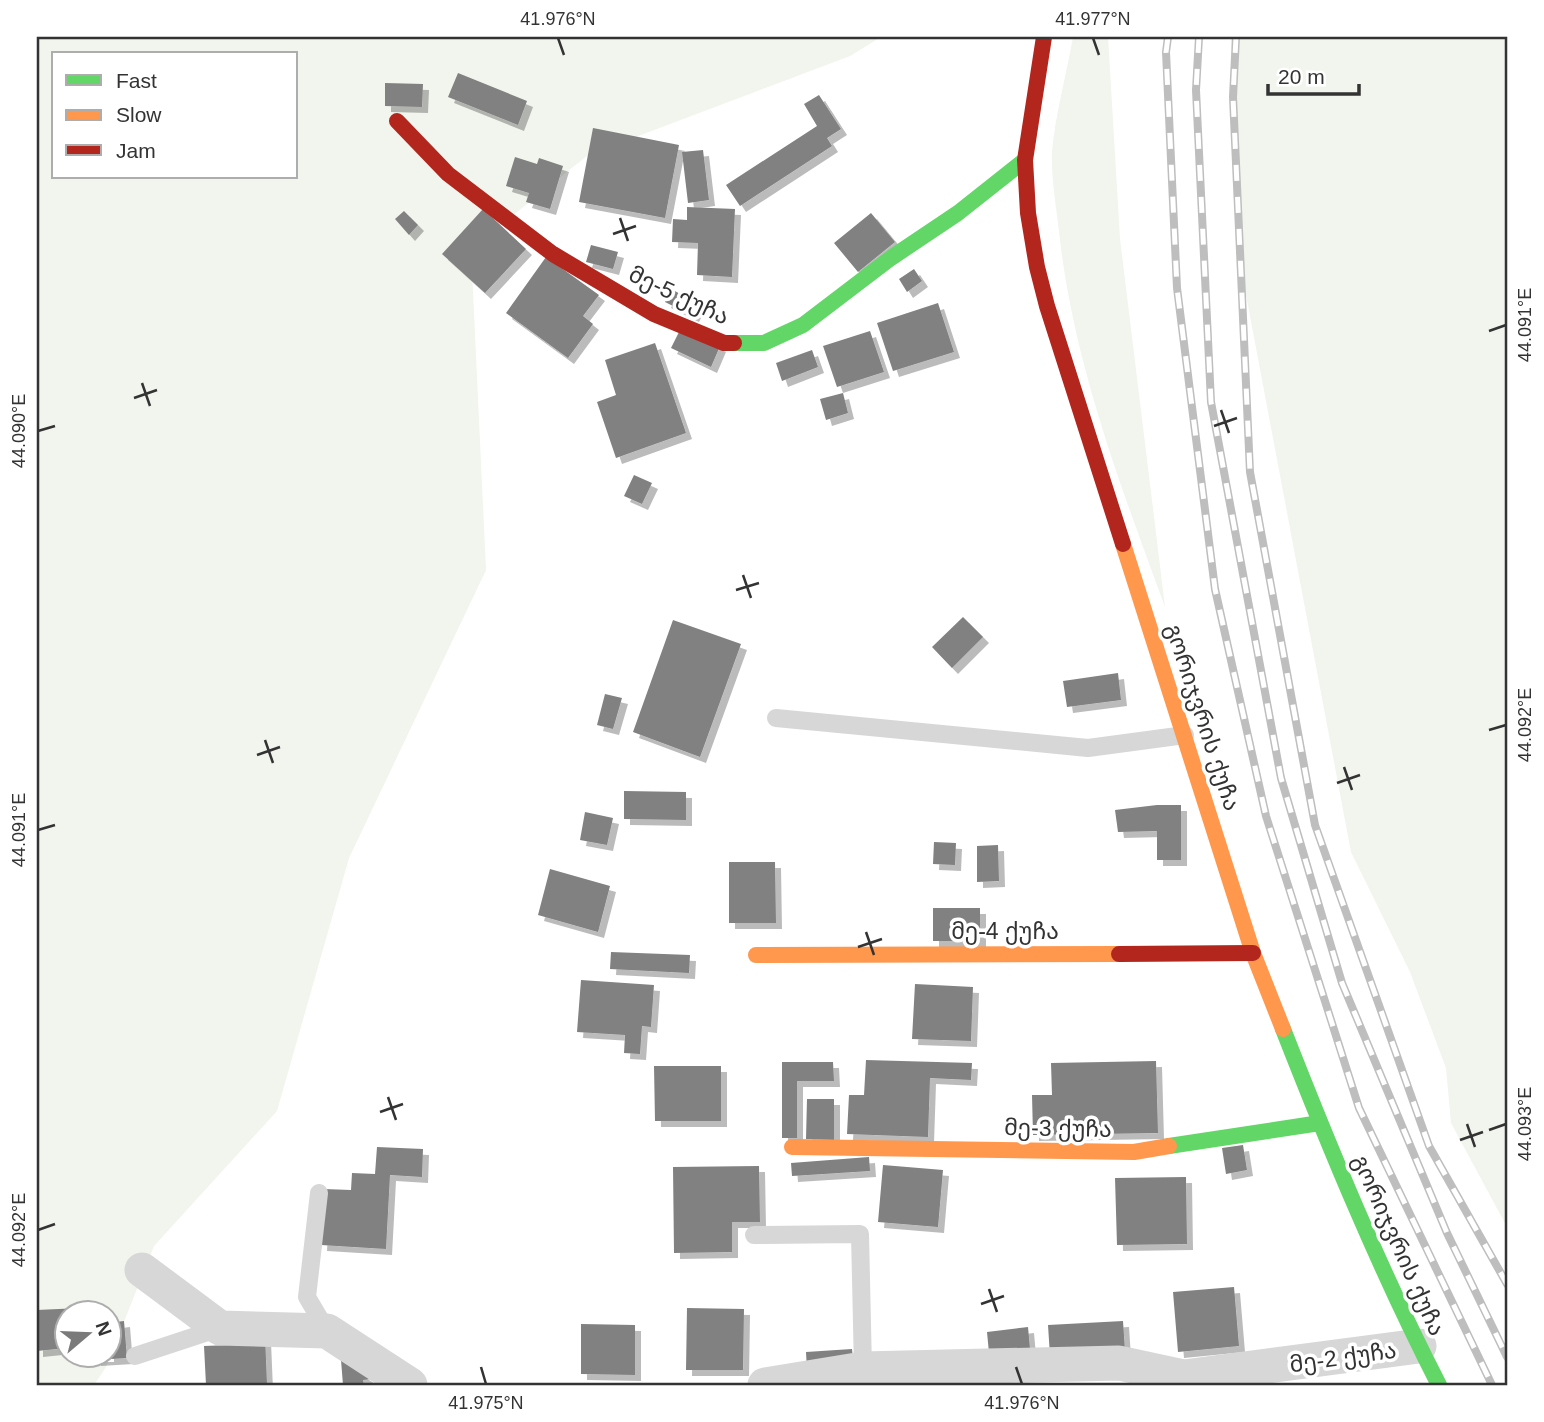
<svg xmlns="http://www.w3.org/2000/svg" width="1544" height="1422" viewBox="0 0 1544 1422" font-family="Helvetica,'Noto Sans Georgian',sans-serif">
	<defs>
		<filter id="shadow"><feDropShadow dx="6" dy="6" stdDeviation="0" flood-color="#0004"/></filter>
	</defs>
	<rect width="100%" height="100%" fill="#fff"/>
	<path fill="#f1f5ed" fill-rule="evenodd" d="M 37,37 L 881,37 L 850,56 L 588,155 L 471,249 L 486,570 L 349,858 L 277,1111 L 154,1246 L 106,1367 L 94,1385 L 37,1385 ZM 54,54 L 296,54 L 296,177 L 54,177 ZM 66,1314 L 108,1314 L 108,1356 L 66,1356 Z
		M 1073,37 L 1108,37 L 1120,239 L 1165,607 C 1120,484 1073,362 1059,231 C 1056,205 1051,177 1052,152 C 1055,116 1067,72 1073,37 Z
		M 1231,37 L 1507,37 L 1507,1227 L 1451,1123 L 1446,1068 L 1410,972 L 1351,852 L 1240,263 Z"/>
	<path fill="#818181" filter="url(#shadow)" d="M 458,73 L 527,101 L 518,125 L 448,97 Z
		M 385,83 L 423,84 L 422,107 L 385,106 Z
		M 819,95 L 841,129 L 827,138 L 832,146 L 740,206 L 726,185 L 817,126 L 804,104 Z
		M 593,128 L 679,145 L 665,218 L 579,202 Z
		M 703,150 L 709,200 L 688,203 L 682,152 Z
		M 515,157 L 537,164 L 539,158 L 563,166 L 550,209 L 526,202 L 529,193 L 506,186 Z
		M 687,207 L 735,209 L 732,277 L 697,275 L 698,243 L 672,242 L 673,219 L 687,220 Z
		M 483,209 L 526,249 L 485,293 L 442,254 Z
		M 404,211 L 418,225 L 409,235 L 395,219 Z
		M 871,213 L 895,242 L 858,272 L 834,243 Z
		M 591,245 L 618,252 L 613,269 L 586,262 Z
		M 546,257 L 599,295 L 583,316 L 593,324 L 568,358 L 506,313 Z
		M 914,269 L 922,281 L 907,292 L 899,279 Z
		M 671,289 L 699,304 L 693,316 L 665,302 Z
		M 938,303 L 954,352 L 893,371 L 877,323 Z
		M 681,328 L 720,346 L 711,367 L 671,348 Z
		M 870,331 L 884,372 L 837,387 L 823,346 Z
		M 655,343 L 686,433 L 616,458 L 597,402 L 616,395 L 605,360 Z
		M 812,350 L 818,367 L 782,381 L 776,363 Z
		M 843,393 L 848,413 L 826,420 L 820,399 Z
		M 634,475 L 652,483 L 642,504 L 624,496 Z
		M 963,617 L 983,637 L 952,668 L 932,647 Z
		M 673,620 L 741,644 L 700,757 L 633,732 Z
		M 1118,673 L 1121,700 L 1067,707 L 1063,681 Z
		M 605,694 L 622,698 L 613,729 L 597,725 Z
		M 624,791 L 686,792 L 686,820 L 624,819 Z
		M 1157,805 L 1181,805 L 1181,860 L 1157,860 L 1157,831 L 1118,832 L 1115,810 Z
		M 585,812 L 613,818 L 607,845 L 580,840 Z
		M 934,842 L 956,843 L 955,865 L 933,864 Z
		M 998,845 L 999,881 L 977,882 L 977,846 Z
		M 729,862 L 775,862 L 776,923 L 729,923 Z
		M 550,869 L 610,886 L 598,932 L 538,915 Z
		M 933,908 L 980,908 L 980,941 L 933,941 Z
		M 611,952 L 690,955 L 689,973 L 610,969 Z
		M 581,980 L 654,985 L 651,1027 L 642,1026 L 640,1054 L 624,1053 L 625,1035 L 577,1032 Z
		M 915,984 L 973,987 L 971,1041 L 912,1039 Z
		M 866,1060 L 972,1063 L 971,1080 L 930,1078 L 928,1137 L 847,1134 L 849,1095 L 864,1095 Z
		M 1156,1061 L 1158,1133 L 1033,1135 L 1032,1095 L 1052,1095 L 1051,1063 Z
		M 782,1062 L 833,1062 L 834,1081 L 797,1081 L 797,1138 L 782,1138 Z
		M 654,1066 L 721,1066 L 721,1121 L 655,1121 Z
		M 807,1099 L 834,1099 L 834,1140 L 806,1139 Z
		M 1243,1145 L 1247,1170 L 1226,1174 L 1222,1148 Z
		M 377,1147 L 423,1149 L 422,1177 L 390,1175 L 386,1249 L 321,1245 L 324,1189 L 351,1190 L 352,1173 L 375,1174 Z
		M 869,1157 L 870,1171 L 792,1176 L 791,1163 Z
		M 883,1165 L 943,1170 L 938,1227 L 878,1222 Z
		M 759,1166 L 760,1222 L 732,1222 L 732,1252 L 674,1253 L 673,1167 Z
		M 1186,1177 L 1187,1244 L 1117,1245 L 1115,1178 Z
		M 1234,1287 L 1239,1346 L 1178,1352 L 1173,1292 Z
		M 102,1307 L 102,1314 L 66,1314 L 66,1348 L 37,1351 L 37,1310 Z
		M 687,1308 L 744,1309 L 743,1370 L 686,1370 Z
		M 124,1321 L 127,1358 L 95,1360 L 95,1356 L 108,1356 L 108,1323 Z
		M 1123,1321 L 1125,1351 L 1050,1356 L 1048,1325 Z
		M 581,1324 L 635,1325 L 635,1375 L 581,1374 Z
		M 1028,1327 L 1030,1349 L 989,1353 L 987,1332 Z
		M 265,1336 L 267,1384 L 206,1385 L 204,1346 L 230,1345 Z
		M 852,1349 L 854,1368 L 807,1371 L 806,1352 Z
		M 341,1360 L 371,1379 L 363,1380 L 364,1385 L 343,1385 Z"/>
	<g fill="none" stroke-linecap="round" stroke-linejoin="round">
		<path stroke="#d7d7d7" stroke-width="18" d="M 776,718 L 1088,748 L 1185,735
			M 319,1193 L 307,1297 L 327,1331
			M 754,1235 L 860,1234 L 863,1369
			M 135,1356 L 220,1328"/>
		<path stroke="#d7d7d7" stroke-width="35" d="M 142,1270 L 220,1328 L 327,1331 L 410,1385
			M 1162,1382 L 1184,1377 L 1419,1346
			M 765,1385 L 863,1369 L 1119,1363 L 1184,1377"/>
		<path stroke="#63d668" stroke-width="16" d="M 734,343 L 764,343 L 803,325 L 891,258 L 958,213 L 1025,160
			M 1283,1029 C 1330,1149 1380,1270 1439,1385
			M 1169,1146 L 1320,1123"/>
		<path stroke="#ff974d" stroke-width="16" d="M 1123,544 L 1253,953 L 1283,1029
			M 756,955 L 1119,954
			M 792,1147 L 1134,1152 L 1169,1146"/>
		<path stroke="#b3261e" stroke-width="16" d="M 1044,37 L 1025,160 L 1028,213 L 1037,267 L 1047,306 L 1123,544
			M 397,121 L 448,174 L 553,254 L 654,314 L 724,343 L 734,343
			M 1119,954 L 1253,953"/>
		<defs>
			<path id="rail" d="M 1168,37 L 1166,52 L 1177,288 L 1215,589 L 1266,816 L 1359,1108 L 1492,1385
				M 1199,37 L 1196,90 L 1211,402 L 1281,778 L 1342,983 L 1447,1233 L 1507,1357
				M 1236,37 L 1233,97 L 1250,472 L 1315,825 L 1429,1146 L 1507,1284"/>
		</defs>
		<use href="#rail" stroke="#bebebe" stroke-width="8"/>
		<use href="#rail" stroke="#fff" stroke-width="5" stroke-dasharray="16" stroke-linecap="butt"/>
	</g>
	<path fill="none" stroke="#333" stroke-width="2.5" d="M 558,38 L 564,55M 1093,38 L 1099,55M 620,218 L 628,241M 613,234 L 636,226M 1489,331 L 1506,325M 142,383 L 150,406M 134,398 L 157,390M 1221,410 L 1229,433M 1214,426 L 1237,418M 38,431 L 55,426M 743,575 L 751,598M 736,590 L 759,583M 1489,730 L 1506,725M 265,740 L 273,763M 257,755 L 280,747M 1344,767 L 1352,790M 1337,783 L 1360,775M 38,830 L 55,825M 866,932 L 874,955M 858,947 L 882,939M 388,1097 L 396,1120M 380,1112 L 403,1104M 1467,1124 L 1475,1147M 1489,1130 L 1506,1124M 1460,1140 L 1483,1132M 38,1230 L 55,1224M 989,1289 L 997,1312M 981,1304 L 1004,1296M 481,1367 L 486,1384M 1016,1367 L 1022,1384"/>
	<g text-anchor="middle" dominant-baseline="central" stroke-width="7" stroke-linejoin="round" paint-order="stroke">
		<g font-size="23" fill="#333" stroke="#fff">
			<text transform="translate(679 295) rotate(25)">მე-5 ქუჩა</text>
			<text transform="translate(1203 717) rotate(72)">გორიჯვრის ქუჩა</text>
			<text x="1005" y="931">მე-4 ქუჩა</text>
			<text transform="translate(1058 1128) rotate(1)">მე-3 ქუჩა</text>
			<text transform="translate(1399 1245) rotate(66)">გორიჯვრის ქუჩა</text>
			<text transform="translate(1343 1357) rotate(-8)">მე-2 ქუჩა</text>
		</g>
	</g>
	<rect width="1544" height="1422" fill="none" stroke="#ffffff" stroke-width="77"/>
	<rect x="52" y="52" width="245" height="126" fill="#ffffff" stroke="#adadad" stroke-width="2"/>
	<rect x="66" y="75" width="35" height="10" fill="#63d668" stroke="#adadad" stroke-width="2"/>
	<text x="116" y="88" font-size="21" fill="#333333">Fast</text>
	<rect x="66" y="110" width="35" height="10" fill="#ff974d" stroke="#adadad" stroke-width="2"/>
	<text x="116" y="122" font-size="21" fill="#333333">Slow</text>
	<rect x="66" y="145" width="35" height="10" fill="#b3261e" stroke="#adadad" stroke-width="2"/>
	<text x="116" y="158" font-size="21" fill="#333333">Jam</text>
	<g transform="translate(88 1334) rotate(71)"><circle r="33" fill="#ffffff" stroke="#adadad" stroke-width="2"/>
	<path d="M0-5L12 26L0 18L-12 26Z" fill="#7a7a7a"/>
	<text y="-10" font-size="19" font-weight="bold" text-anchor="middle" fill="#333333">N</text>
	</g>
	<path d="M1268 84v10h91v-10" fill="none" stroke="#333333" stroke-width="3.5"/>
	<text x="1278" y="84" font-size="21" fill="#333333" stroke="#ffffff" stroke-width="5" paint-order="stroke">20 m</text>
	<rect x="38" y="38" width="1468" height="1346" fill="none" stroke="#333" stroke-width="2.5"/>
	<g font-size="18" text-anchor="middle" fill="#333">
		<text x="558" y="25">41.976°N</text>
		<text x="1093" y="25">41.977°N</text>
		<text transform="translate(1525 325) rotate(-90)" y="6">44.091°E</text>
		<text transform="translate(19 431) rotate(-90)" y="6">44.090°E</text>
		<text transform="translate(1525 725) rotate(-90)" y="6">44.092°E</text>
		<text transform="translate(19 830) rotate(-90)" y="6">44.091°E</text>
		<text transform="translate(1525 1124) rotate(-90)" y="6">44.093°E</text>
		<text transform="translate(19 1230) rotate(-90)" y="6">44.092°E</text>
		<text x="486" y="1409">41.975°N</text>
		<text x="1022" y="1409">41.976°N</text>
	</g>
</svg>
